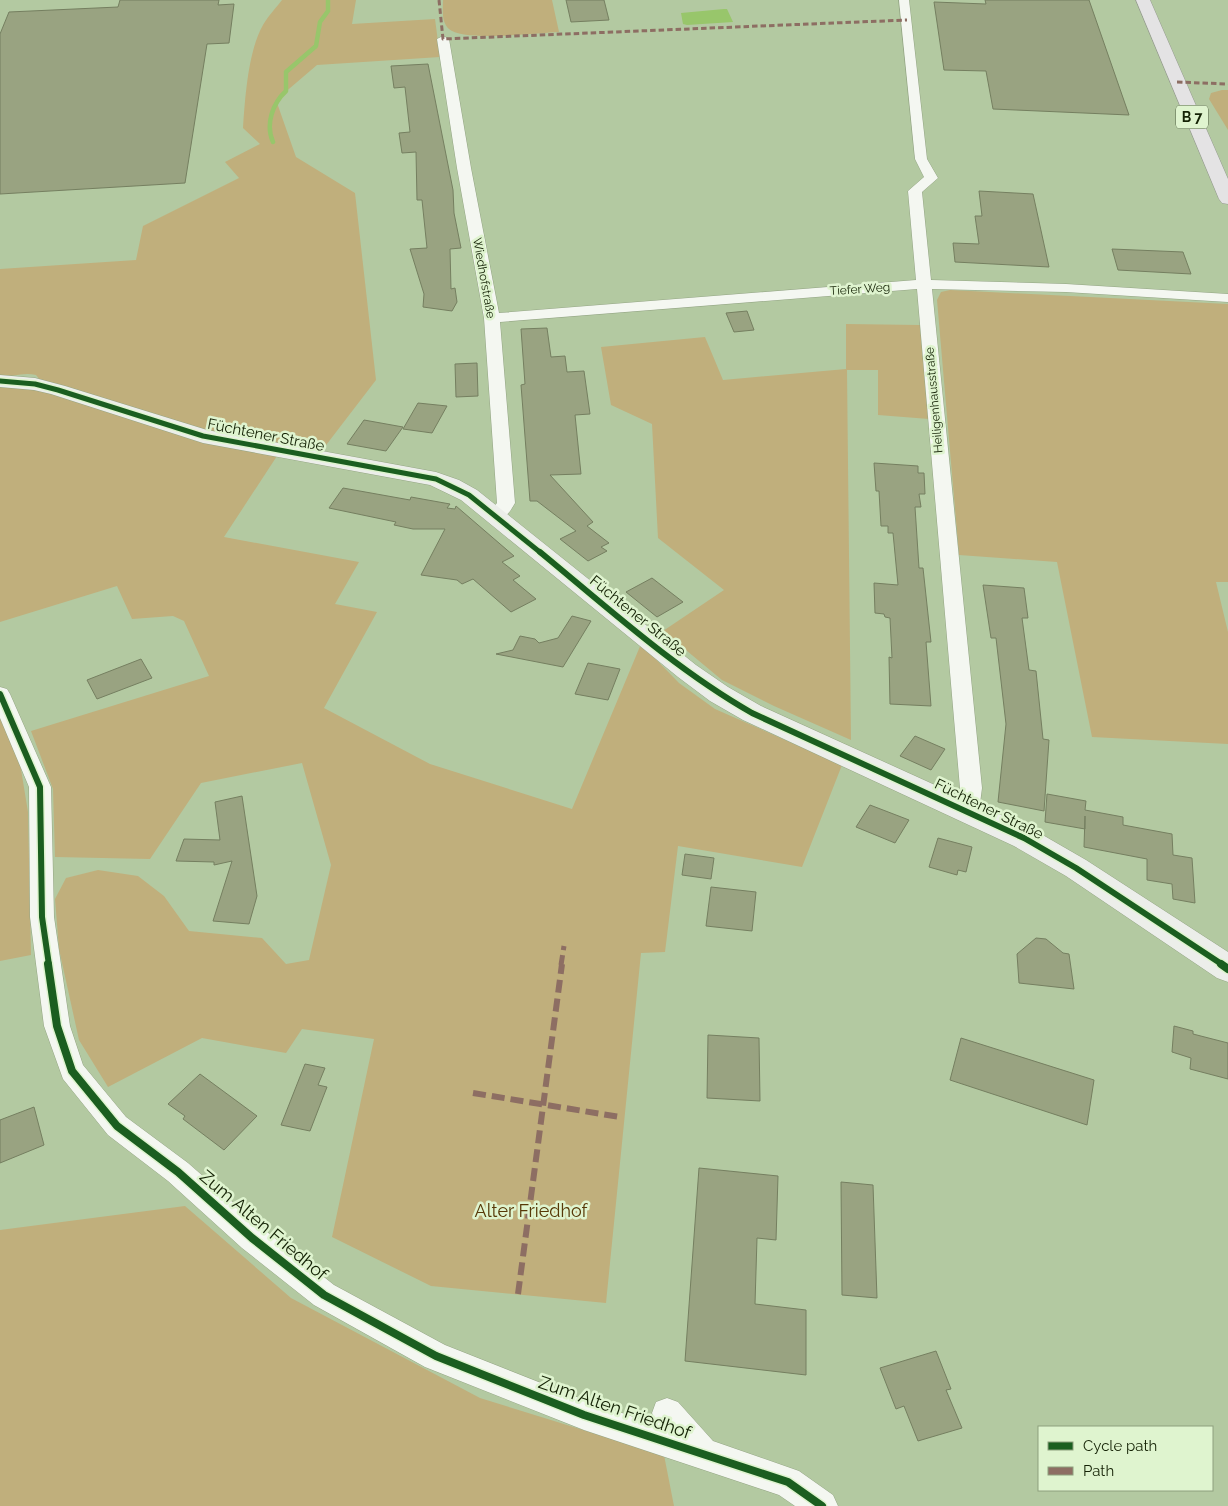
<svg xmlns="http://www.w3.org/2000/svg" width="1228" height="1506" viewBox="0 0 1228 1506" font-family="Raleway,sans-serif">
	<rect width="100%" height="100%" fill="#b3c9a1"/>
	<path fill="#c0af7c" d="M 282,0 L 356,0 L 352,24 L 435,19 L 440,57 L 317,65 L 276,100 L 296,157 L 355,193 L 376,380 L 320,453 L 185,426 L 40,380 L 36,375 C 23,372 13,377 0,377 L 0,269 L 136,260 L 143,226 L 239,178 L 225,162 L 260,144 L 243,128 C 245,99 248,51 263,25 C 268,16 276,8 282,0 Z
		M 443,0 L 552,0 L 559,32 C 539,33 462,42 449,29 C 441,22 443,9 443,0 Z
		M 1222,90 L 1228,90 L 1228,130 L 1209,99 L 1211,93 Z
		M 950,290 L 1228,304 L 1228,582 L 1216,582 L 1228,632 L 1228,744 L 1092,737 L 1057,562 L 959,555 L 937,300 L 941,292 Z
		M 846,324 L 920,325 L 929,419 L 878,415 L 878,370 L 847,370 L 851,740 L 774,706 L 722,680 L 663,631 L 724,590 L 658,538 L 652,424 L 611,405 L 601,347 L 705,337 L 723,380 L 846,369 Z
		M 0,387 L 29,389 L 54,393 L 277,456 L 224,537 L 359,562 L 335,604 L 377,612 L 324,708 L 430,764 L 572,809 L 641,644 L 679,683 L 715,709 L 842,765 L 802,867 L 678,846 L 665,952 L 641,953 L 606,1303 L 431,1286 L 332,1237 L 374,1039 L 302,1029 L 286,1053 L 202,1038 L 108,1087 L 79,1040 L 59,949 L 55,899 L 66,878 L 98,870 L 138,876 L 164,896 L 189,931 L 262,938 L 286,964 L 309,960 L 331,865 L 302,763 L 201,783 L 150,859 L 55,857 L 53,789 L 31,731 L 209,676 L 184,621 L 173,616 L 132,619 L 117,586 L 0,622 Z
		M 0,715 L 18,751 L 28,812 L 31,955 L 0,961 Z
		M 185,1206 L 291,1298 L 480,1398 L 664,1455 L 674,1506 L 0,1506 L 0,1230 Z"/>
	<path fill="#98c66b" d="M 724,9 L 727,9 L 733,22 L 687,25 L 683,24 L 681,13 Z"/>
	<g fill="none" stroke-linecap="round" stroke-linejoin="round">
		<path stroke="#98c66b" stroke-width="4.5" d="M 273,142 C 265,124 273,103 286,91 L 286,72 L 316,46 L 320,22 L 328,11 L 328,0"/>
	</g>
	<path fill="#99a381" stroke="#757f60" d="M 120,0 L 219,0 L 218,5 L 234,4 L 229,43 L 207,44 L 185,183 L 0,194 L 0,34 L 9,12 L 118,7 Z
		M 566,0 L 604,0 L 609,20 L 571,22 Z
		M 985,0 L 1089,0 L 1129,115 L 993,109 L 986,71 L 944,70 L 934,2 L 986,4 Z
		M 428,64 L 453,190 L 454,213 L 461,248 L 450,249 L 451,289 L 455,288 L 457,302 L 452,311 L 423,307 L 424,294 L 410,249 L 427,248 L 422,200 L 417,200 L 416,152 L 402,153 L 399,133 L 410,132 L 405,87 L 394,88 L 391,66 Z
		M 979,191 L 1033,194 L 1049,267 L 955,262 L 953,243 L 979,244 L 975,216 L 982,216 Z
		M 1112,249 L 1183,252 L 1191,274 L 1118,270 Z
		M 747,311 L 754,330 L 734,332 L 726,313 Z
		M 547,328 L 551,357 L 565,356 L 567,372 L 584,371 L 590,414 L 575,415 L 581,474 L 550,475 L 593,522 L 587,526 L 609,543 L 601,547 L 607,551 L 588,561 L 560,539 L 576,531 L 537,501 L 530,501 L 521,385 L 525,384 L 521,329 Z
		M 477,363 L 478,396 L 456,397 L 455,364 Z
		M 418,403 L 447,406 L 432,433 L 403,429 Z
		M 364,420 L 403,427 L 386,451 L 347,444 Z
		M 874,463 L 918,466 L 918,473 L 924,473 L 925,494 L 919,494 L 921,507 L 915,507 L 919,568 L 923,568 L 931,642 L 926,642 L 931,706 L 890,704 L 889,657 L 892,658 L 890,618 L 885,617 L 884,614 L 875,613 L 874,583 L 898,585 L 893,533 L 888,533 L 888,526 L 881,526 L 879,491 L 876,491 Z
		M 343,488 L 410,500 L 411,497 L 450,504 L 447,508 L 455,509 L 456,506 L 514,556 L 502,562 L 520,576 L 513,580 L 536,599 L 511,612 L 473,579 L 462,584 L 457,580 L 421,575 L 445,529 L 413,529 L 394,525 L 396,522 L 329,508 Z
		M 652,578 L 683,602 L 657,617 L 626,592 Z
		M 983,585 L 1024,588 L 1028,618 L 1022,618 L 1029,670 L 1036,671 L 1043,739 L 1049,740 L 1044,811 L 998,802 L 1006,724 L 996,638 L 991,638 Z
		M 572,616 L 591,621 L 563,667 L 496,654 L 513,650 L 520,636 L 535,639 L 539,643 L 558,638 Z
		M 141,659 L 152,678 L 97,699 L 87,680 Z
		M 588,663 L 620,669 L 608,700 L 575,694 Z
		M 915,736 L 945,749 L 931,770 L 900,756 Z
		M 1047,794 L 1086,801 L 1085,810 L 1123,817 L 1123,825 L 1172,834 L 1173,855 L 1192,858 L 1195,903 L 1173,899 L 1172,884 L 1147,880 L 1147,859 L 1084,847 L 1085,816 L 1085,829 L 1045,822 Z
		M 242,796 L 257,896 L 249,924 L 213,921 L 232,861 L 214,865 L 214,862 L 176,861 L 184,839 L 220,840 L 215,802 Z
		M 870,805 L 909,820 L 895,843 L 856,827 Z
		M 938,838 L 972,847 L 966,872 L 958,870 L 957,875 L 929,867 Z
		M 685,854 L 714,858 L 711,879 L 682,875 Z
		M 711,887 L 756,892 L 752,931 L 706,926 Z
		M 1036,938 L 1046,939 L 1063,953 L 1069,954 L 1074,989 L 1019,983 L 1017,954 Z
		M 1174,1026 L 1193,1031 L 1193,1034 L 1228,1043 L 1228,1079 L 1190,1069 L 1191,1058 L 1172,1052 Z
		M 708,1035 L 759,1038 L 760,1101 L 707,1098 Z
		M 961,1038 L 1094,1080 L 1087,1125 L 950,1080 Z
		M 305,1064 L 325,1068 L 318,1085 L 327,1087 L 310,1131 L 281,1125 Z
		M 200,1074 L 257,1116 L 224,1150 L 183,1119 L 185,1116 L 168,1104 Z
		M 34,1107 L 44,1145 L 0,1163 L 0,1120 Z
		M 699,1168 L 778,1176 L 776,1240 L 757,1238 L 755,1304 L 806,1310 L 806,1375 L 685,1361 Z
		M 841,1182 L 873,1185 L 877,1298 L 842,1295 Z
		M 936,1351 L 951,1389 L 946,1390 L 962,1428 L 918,1441 L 904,1406 L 896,1409 L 880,1368 Z"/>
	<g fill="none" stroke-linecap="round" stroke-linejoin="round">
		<defs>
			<path id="street" d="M 899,0 L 909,0 L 927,159 L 938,178 L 922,192 L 931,280 L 1066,284 L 1228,294 L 1228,302 L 1066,292 L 932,289 L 982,788 L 979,811 L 976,817 L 968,819 L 960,817 L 957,811 L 960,788 L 917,289 L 500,322 L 515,503 C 509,514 502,523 489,520 L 486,516 L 497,503 L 484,318 L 457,168 L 437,39 L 443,36 L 449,39 L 471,168 L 499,313 L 916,280 L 908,191 L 924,177 L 915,159 Z
				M 0,687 L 7,689 L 10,694 L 51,787 L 54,917 L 70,1026 L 83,1065 L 126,1117 L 188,1163 L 262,1228 L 334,1285 L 445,1345 L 584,1400 L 657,1425 L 652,1413 L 656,1402 L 667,1398 L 678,1402 L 713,1441 L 799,1471 L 833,1495 L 838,1506 L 795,1506 L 779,1495 L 584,1430 L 425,1367 L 314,1305 L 242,1248 L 168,1181 L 108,1135 L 63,1079 L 44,1026 L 30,917 L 29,787 L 0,718 Z"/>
			<path id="secondary" d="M 0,375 L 35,378 L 65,386 L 207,430 L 436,472 L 459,480 L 477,490 L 696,665 L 728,687 L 761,706 L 1034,830 L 1086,860 L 1228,952 L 1228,982 L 1217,978 L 1066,876 L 1014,846 L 743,720 L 710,701 L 678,677 L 461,500 L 430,485 L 203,443 L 51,394 L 34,390 L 0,387 Z"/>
			<path id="primary" d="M 1136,0 L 1150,0 L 1228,179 L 1228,204 L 1222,203 L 1219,199 Z"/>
		</defs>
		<use href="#street" stroke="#93a484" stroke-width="1"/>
		<use href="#secondary" stroke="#93a484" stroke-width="1"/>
		<use href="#primary" stroke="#959990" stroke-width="1"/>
		<use href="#street" fill="#f4f7f1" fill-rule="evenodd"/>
		<use href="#secondary" fill="#eceeea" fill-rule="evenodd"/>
		<use href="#primary" fill="#e4e3e4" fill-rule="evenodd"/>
		<path stroke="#8d6e63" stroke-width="3" stroke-dasharray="5.5 3" stroke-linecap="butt" d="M 439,0 L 443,39 L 907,20
			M 1177,82 L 1228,84"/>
		<path stroke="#8d6e63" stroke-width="5" stroke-dasharray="10 5" stroke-linecap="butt" d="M 561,965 L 564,946"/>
		<path stroke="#8d6e63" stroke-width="6" stroke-dasharray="13 6" stroke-linecap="butt" d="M 473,1093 L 620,1117
			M 518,1294 L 562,964"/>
		<defs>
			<path id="cycleway-far2" d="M 0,381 L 35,384 L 58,390 L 203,436 L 436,479 L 469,495 L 541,553"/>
			<path id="cycleway-far1" d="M 540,552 C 608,608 675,669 752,713 L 1024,838 L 1076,868 L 1223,965
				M 0,694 L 40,787 L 42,917 L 49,965"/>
			<path id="cycleway" d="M 48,964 L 57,1026 L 72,1071 L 117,1126 L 178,1172 L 252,1238 L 324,1295 L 436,1356 L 584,1415 L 788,1482 L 822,1506
				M 1221,964 L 1228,969"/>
		</defs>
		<use href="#cycleway-far2" stroke="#dff4cf" stroke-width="8"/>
		<use href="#cycleway-far1" stroke="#dff4cf" stroke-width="9"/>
		<use href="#cycleway" stroke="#dff4cf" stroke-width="11"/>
		<use href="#cycleway-far2" stroke="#1b5e20" stroke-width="5"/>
		<use href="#cycleway-far1" stroke="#1b5e20" stroke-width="6"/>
		<use href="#cycleway" stroke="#1b5e20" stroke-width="8"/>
	</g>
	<g text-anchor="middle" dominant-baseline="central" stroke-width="5" stroke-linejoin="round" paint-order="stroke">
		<g font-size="12" fill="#142205" stroke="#dff4cf">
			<text transform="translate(484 278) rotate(80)">Wiedhofstraße</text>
			<text transform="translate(860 289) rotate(-4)">Tiefer Weg</text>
			<text transform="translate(934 400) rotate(-95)">Heiligenhausstraße</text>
		</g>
		<rect fill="#dff4cf" stroke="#516142" stroke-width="1" x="1176" y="105.5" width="32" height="23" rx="4"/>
		<g font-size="14" font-weight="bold" fill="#142205">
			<text x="1192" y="117">B 7</text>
		</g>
		<g font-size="15" fill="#142205" stroke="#dff4cf">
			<text transform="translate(266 435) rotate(11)">Füchtener Straße</text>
			<text transform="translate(638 616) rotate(39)">Füchtener Straße</text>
			<text transform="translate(989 809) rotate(26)">Füchtener Straße</text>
		</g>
		<g font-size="18" fill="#573807" stroke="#dff4cf">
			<text x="531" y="1210">Alter Friedhof</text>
		</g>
		<g font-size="18" fill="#142205" stroke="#dff4cf">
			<text transform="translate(264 1225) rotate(40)">Zum Alten Friedhof</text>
			<text transform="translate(615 1407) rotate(19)">Zum Alten Friedhof</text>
		</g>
	</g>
	<rect x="1038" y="1426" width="175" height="65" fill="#dff4cf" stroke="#8ea07e"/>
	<rect x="1048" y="1442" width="25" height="8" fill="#1b5e20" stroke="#8ea07e"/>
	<text x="1083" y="1451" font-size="15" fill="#142205">Cycle path</text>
	<rect x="1048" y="1467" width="25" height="8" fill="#8d6e63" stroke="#8ea07e"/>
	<text x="1083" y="1476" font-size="15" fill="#142205">Path</text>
</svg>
